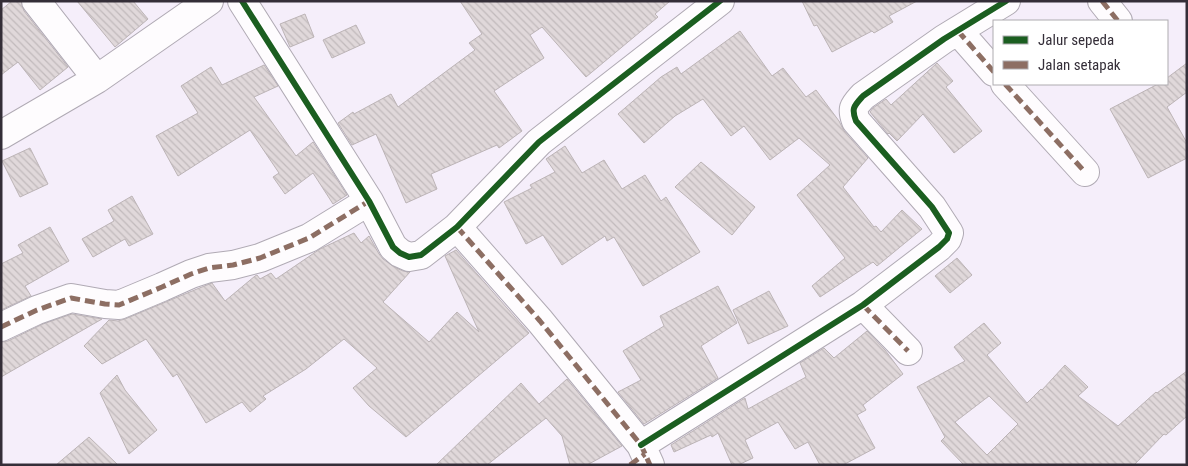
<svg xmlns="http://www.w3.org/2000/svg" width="1188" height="466" viewBox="0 0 1188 466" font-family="'Roboto Condensed',sans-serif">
	<defs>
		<pattern id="building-back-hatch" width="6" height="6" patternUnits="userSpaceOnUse" patternTransform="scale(1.25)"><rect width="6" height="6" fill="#e0d8da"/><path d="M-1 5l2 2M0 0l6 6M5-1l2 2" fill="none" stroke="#c1babc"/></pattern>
	</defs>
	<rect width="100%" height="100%" fill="#f5eefa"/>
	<path fill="url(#building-back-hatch)" stroke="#bcb4b6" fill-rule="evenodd" d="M 12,1 L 21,1 L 24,11 L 68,67 L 40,90 L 18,62 L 1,75 L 1,10 Z
		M 77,1 L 133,1 L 148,19 L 115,47 Z
		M 460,1 L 670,1 L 655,14 L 658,17 L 586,77 L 542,27 L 530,35 L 544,58 L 494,91 L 522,131 L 499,148 L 497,145 L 431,174 L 437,189 L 406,203 L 376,134 L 352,145 L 338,123 L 353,112 L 354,114 L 391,94 L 398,107 L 475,50 L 469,43 L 482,34 Z
		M 802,1 L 917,1 L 889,16 L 893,22 L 874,33 L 872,31 L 832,52 L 817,25 L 814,26 Z
		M 305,14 L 314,37 L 290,47 L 280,24 Z
		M 356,25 L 365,43 L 332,58 L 323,40 Z
		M 740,31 L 772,76 L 783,68 L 806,97 L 816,90 L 839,121 L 844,131 L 868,158 L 843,187 L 874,227 L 876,226 L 881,232 L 902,210 L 922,229 L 877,266 L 873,262 L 820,297 L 812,286 L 845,258 L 797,195 L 830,165 L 799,138 L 770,160 L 744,126 L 731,136 L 703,99 L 675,116 L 644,143 L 618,114 L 661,77 L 677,67 L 681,74 Z
		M 937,63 L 953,81 L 946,87 L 982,131 L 954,153 L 923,114 L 897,141 L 889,133 L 888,134 L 870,112 L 873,108 L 886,99 L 891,105 Z
		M 1187,63 L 1187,92 L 1167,107 L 1187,143 L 1187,158 L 1148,178 L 1110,109 L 1158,84 L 1167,84 L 1167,78 Z
		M 264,65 L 278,86 L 254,97 L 296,156 L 313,142 L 347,195 L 333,204 L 313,173 L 285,194 L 273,177 L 279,173 L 250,130 L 178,176 L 156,136 L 198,113 L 181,86 L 211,67 L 222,85 Z
		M 565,146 L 582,173 L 604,160 L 622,189 L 645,175 L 661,201 L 666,197 L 700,252 L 643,286 L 614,237 L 607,241 L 605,236 L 562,265 L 543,235 L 526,244 L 504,202 L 532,188 L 530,185 L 555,172 L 546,159 Z
		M 30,148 L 48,184 L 20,197 L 2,161 Z
		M 701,162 L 755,207 L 732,235 L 675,187 Z
		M 132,196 L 153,234 L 129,246 L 125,239 L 93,257 L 82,239 L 114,221 L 108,210 Z
		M 50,227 L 69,261 L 25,286 L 31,296 L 1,310 L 1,264 L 23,253 L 18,245 Z
		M 354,233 L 361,243 L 369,236 L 379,254 L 383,259 L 394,267 L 403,271 L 410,272 L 383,302 L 429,342 L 457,312 L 479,332 L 445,256 L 456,250 L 529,333 L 406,437 L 369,406 L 353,388 L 377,368 L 344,339 L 306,369 L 263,396 L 266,399 L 250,412 L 242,402 L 206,423 L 177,374 L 173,377 L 146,339 L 102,364 L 84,346 L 109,320 L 118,321 L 125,319 L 197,289 L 212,283 L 225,301 L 255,276 L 257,275 L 260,279 L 271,273 L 276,279 L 320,249 Z
		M 957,258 L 972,275 L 950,293 L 935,276 Z
		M 718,286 L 737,323 L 701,346 L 718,378 L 644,424 L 618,392 L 641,380 L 623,351 L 664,326 L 660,316 Z
		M 769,291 L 788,326 L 748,344 L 733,310 Z
		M 72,314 L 102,319 L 1,377 L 1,342 L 8,341 L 43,324 Z
		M 984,323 L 1001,343 L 987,355 L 1027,403 L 1041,389 L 1042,390 L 1065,365 L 1088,387 L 1078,396 L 1118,426 L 1156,392 L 1157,393 L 1187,371 L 1187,416 L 1166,435 L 1164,434 L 1134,465 L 964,465 L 941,441 L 945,437 L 917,387 L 965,361 L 954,347 ZM 989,396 L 1018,424 L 987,455 L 955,422 Z
		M 867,331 L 885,350 L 903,374 L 863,405 L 866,410 L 857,415 L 875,448 L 843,465 L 820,465 L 808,442 L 795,449 L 778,422 L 745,440 L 753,458 L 738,465 L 732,465 L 718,433 L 712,437 L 711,435 L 674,452 L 671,445 L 745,398 L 748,409 L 806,377 L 800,363 L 824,348 L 834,358 Z
		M 117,375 L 125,390 L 157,430 L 129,454 L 100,393 Z
		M 567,379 L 622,446 L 587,465 L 570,465 L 562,436 L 546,418 L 487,465 L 436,465 L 521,383 L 539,404 Z
		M 89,437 L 118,465 L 56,465 Z"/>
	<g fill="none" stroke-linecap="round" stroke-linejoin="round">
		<defs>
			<path id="minor" d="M 36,1 L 97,79
				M 242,1 L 369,201 L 393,247 L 400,253 L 409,257 L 421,255 L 457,227 L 539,142 L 720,1
				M 1102,1 L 1118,21
				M 958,31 L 994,72
				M 1005,84 L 1085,172
				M 1,135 L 97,79 L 209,1
				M 457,227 L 540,321 L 641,445 L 650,465
				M 863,305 L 908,351
				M 1,327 L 37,310 L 71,298 L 105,304 L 119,305 L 162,287 L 191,274 L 209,268 L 233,265 L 260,258 L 309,238 L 369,201
				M 641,445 L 863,305 L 939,247 L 947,239 L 949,233 L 932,207 L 856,121 C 851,108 854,106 863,96 L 944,39 L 1006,1"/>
		</defs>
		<use href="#minor" stroke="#b0aab4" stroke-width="30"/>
		<use href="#minor" stroke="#fefcfe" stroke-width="28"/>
		<path stroke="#8d6e63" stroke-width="5" stroke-dasharray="10 5" stroke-linecap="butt" d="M 1102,1 L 1118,21
			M 958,31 L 994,72
			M 1005,84 L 1085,172
			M 457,227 L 540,321 L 641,445 L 650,465
			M 863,305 L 908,351
			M 1,327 L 37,310 L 71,298 L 105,304 L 119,305 L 162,287 L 191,274 L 209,268 L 233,265 L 260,258 L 309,238 L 369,201 L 367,198
			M 630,465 L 645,454"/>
		<defs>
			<path id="cycleway" d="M 242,1 L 369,201 L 393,247 L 400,253 L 409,257 L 421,255 L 457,227 L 539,142 L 720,1
				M 641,445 L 863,305 L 939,247 L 947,239 L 949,233 L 932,207 L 856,121 C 851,108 854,106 863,96 L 944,39 L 1006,1"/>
		</defs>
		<use href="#cycleway" stroke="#fff" stroke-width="9"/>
		<use href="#cycleway" stroke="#1b5e20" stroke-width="6"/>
	</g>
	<rect width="1188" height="466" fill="none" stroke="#342e38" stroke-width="5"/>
	<rect x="993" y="20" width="175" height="65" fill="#ffffff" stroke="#aeabaf"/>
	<rect x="1003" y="36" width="25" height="8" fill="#1b5e20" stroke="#aeabaf"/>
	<text x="1038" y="45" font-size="15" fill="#342e38">Jalur sepeda</text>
	<rect x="1003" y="61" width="25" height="8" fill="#8d6e63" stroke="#aeabaf"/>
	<text x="1038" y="70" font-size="15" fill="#342e38">Jalan setapak</text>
</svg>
